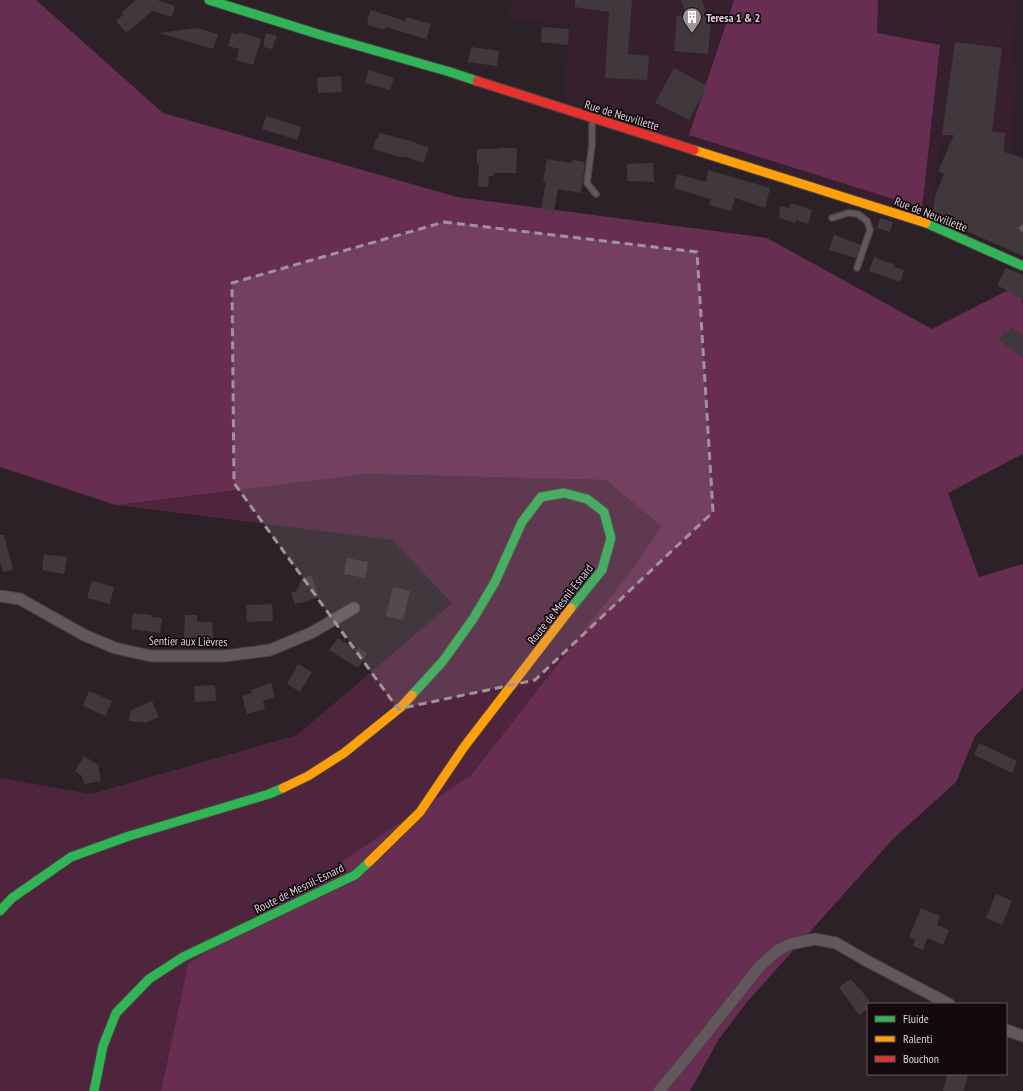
<svg xmlns="http://www.w3.org/2000/svg" width="1023" height="1091" viewBox="0 0 1023 1091" font-family="'PT Sans Narrow',sans-serif">
	<rect width="100%" height="100%" fill="#2c2127"/>
	<path fill="#37202d" d="M 511,0 L 1016,0 L 1012,65 L 1016,66 L 1011,167 L 941,145 L 930,218 L 627,125 L 627,119 L 564,100 L 569,25 L 509,18 Z"/>
	<path fill="#4f243d" d="M 366,474 L 606,480 L 661,526 L 637,563 L 471,775 L 188,964 L 161,1091 L 0,1091 L 0,778 L 91,794 L 297,735 L 452,603 L 392,540 L 116,505 Z"/>
	<path fill="#682e51" d="M 0,0 L 36,0 L 163,113 L 457,197 L 767,238 L 932,329 L 1018,285 L 1023,305 L 1023,454 L 948,493 L 979,577 L 1023,564 L 1023,688 L 975,736 L 956,782 L 893,839 L 747,1002 L 719,1039 L 690,1091 L 161,1091 L 188,964 L 471,775 L 637,563 L 661,526 L 606,480 L 366,474 L 116,505 L 0,467 Z
		M 734,0 L 878,0 L 877,33 L 940,45 L 922,208 L 689,135 Z"/>
	<path fill="#41383d" d="M 136,0 L 157,0 L 175,6 L 172,17 L 152,11 L 129,31 L 128,30 L 126,33 L 116,21 L 123,15 L 122,12 Z
		M 575,0 L 632,0 L 628,54 L 649,56 L 647,80 L 605,78 L 609,12 L 575,7 Z
		M 681,0 L 702,0 L 708,19 L 711,19 L 708,54 L 674,51 L 677,16 L 687,17 Z
		M 371,10 L 405,21 L 406,17 L 431,24 L 426,39 L 386,27 L 385,30 L 367,25 L 368,21 L 367,21 Z
		M 542,27 L 569,29 L 568,45 L 541,42 Z
		M 197,28 L 218,34 L 213,49 L 159,33 Z
		M 239,32 L 261,39 L 253,65 L 236,60 L 239,49 L 228,46 L 232,33 L 238,35 Z
		M 266,33 L 277,36 L 272,49 L 264,47 L 264,39 Z
		M 955,42 L 1002,48 L 992,131 L 1005,133 L 1004,152 L 1023,158 L 1023,224 L 1019,225 L 1018,227 L 1019,231 L 1023,233 L 1023,256 L 932,216 L 935,196 L 944,174 L 938,171 L 954,135 L 942,135 Z
		M 471,47 L 499,51 L 497,66 L 468,62 Z
		M 674,68 L 707,86 L 689,120 L 655,103 Z
		M 369,70 L 394,78 L 390,90 L 365,83 Z
		M 341,76 L 342,92 L 318,93 L 317,78 Z
		M 266,116 L 301,127 L 297,140 L 262,129 Z
		M 379,133 L 411,141 L 429,148 L 423,163 L 404,156 L 403,158 L 373,149 L 376,138 L 378,139 Z
		M 498,148 L 517,148 L 516,173 L 493,173 L 494,176 L 489,176 L 488,187 L 478,186 L 479,165 L 477,165 L 477,149 L 498,149 Z
		M 547,159 L 572,163 L 573,160 L 585,162 L 581,193 L 558,189 L 554,211 L 541,209 L 546,182 L 543,181 Z
		M 653,163 L 654,182 L 627,181 L 627,164 Z
		M 708,170 L 770,188 L 765,208 L 735,198 L 731,211 L 709,205 L 711,199 L 674,188 L 677,174 L 706,182 Z
		M 791,203 L 812,210 L 808,224 L 796,220 L 795,223 L 779,218 L 780,206 L 789,208 Z
		M 880,218 L 893,222 L 890,232 L 877,228 Z
		M 834,235 L 861,245 L 856,258 L 829,250 Z
		M 874,257 L 895,265 L 894,267 L 904,270 L 900,282 L 869,271 Z
		M 1006,268 L 1023,275 L 1023,300 L 997,285 Z
		M 1011,327 L 1023,335 L 1023,357 L 1004,346 L 1005,344 L 999,340 L 1005,330 L 1009,332 Z
		M 0,535 L 4,535 L 13,570 L 3,572 L 0,562 Z
		M 44,554 L 67,557 L 64,574 L 42,570 Z
		M 347,558 L 368,562 L 365,578 L 344,574 Z
		M 311,575 L 319,597 L 301,603 L 301,602 L 295,604 L 291,593 L 297,591 L 297,590 L 302,578 Z
		M 92,581 L 114,587 L 110,604 L 87,598 Z
		M 393,587 L 410,591 L 403,620 L 386,616 Z
		M 272,604 L 273,621 L 247,622 L 246,605 Z
		M 133,613 L 152,615 L 151,617 L 162,618 L 160,633 L 131,629 Z
		M 185,615 L 197,615 L 197,622 L 212,622 L 213,639 L 184,639 Z
		M 338,638 L 357,650 L 359,648 L 367,653 L 358,668 L 329,650 Z
		M 298,664 L 312,672 L 300,692 L 287,684 Z
		M 271,683 L 275,697 L 263,701 L 265,709 L 247,714 L 242,696 L 252,693 L 251,690 Z
		M 215,685 L 216,701 L 195,702 L 194,686 Z
		M 89,691 L 112,701 L 105,716 L 83,706 Z
		M 152,701 L 159,717 L 145,723 L 129,721 L 131,710 Z
		M 979,743 L 1017,761 L 1012,773 L 974,755 Z
		M 84,756 L 98,765 L 101,781 L 84,784 L 82,776 L 75,771 Z
		M 996,894 L 1012,901 L 1002,925 L 986,918 Z
		M 921,908 L 940,916 L 937,925 L 949,930 L 943,945 L 927,938 L 923,950 L 913,946 L 915,940 L 909,937 Z
		M 851,979 L 858,988 L 859,987 L 871,1004 L 868,1004 L 868,1009 L 859,1015 L 839,987 Z
		M 947,1074 L 968,1074 L 964,1091 L 943,1091 Z"/>
	<g fill="none" stroke-linecap="round" stroke-linejoin="round">
		<defs>
			<path id="lane" d="M 593,120 L 592,124 L 592,145 L 587,183 L 596,194
				M 832,218 L 848,213 L 858,214 L 867,221 L 870,230 L 857,268
				M 1022,228 L 1023,229"/>
			<path id="street" d="M 0,596 L 20,599 L 84,635 L 115,648 L 151,656 L 225,656 L 270,650 L 311,633 L 354,608
				M 1006,1030 L 1023,1036
				M 659,1091 L 698,1044 L 760,966 L 778,950 L 791,944 L 815,939 L 836,943 L 867,961 L 949,1004"/>
			<path id="fast" d="M 209,0 L 321,35 L 450,72 L 477,81
				M 926,223 L 1023,266
				M 412,695 L 443,661 L 473,619 L 495,582 L 522,522 L 541,497 L 564,493 L 587,499 L 604,512 L 611,538 L 602,570 L 571,608
				M 0,911 L 12,898 L 71,857 L 129,836 L 269,794 L 283,788
				M 94,1091 L 103,1046 L 116,1013 L 149,979 L 183,957 L 355,875 L 369,862"/>
			<path id="slow" d="M 694,150 L 926,223
				M 283,788 L 308,776 L 344,753 L 401,707 L 412,695
				M 369,862 L 420,812 L 464,747 L 571,608"/>
			<path id="jam" d="M 477,81 L 694,150"/>
		</defs>
		<use href="#lane" stroke="#483e43" stroke-width="8"/>
		<use href="#street" stroke="#483e43" stroke-width="13"/>
		<use href="#fast" stroke="#483e43" stroke-width="11"/>
		<use href="#slow" stroke="#483e43" stroke-width="11"/>
		<use href="#jam" stroke="#483e43" stroke-width="11"/>
		<use href="#lane" stroke="#63575d" stroke-width="5.5"/>
		<use href="#street" stroke="#63575d" stroke-width="11"/>
		<use href="#fast" stroke="#30b455" stroke-width="9"/>
		<use href="#slow" stroke="#ff9f0a" stroke-width="9"/>
		<use href="#jam" stroke="#e5322d" stroke-width="9"/>
	</g>
	<path fill="#a09399" fill-opacity="0.2" stroke="#a09399" stroke-width="3" stroke-dasharray="8 5" stroke-linejoin="round" d="M 444,222 L 697,252 L 713,512 L 535,680 L 398,709 L 234,483 L 232,283 Z"/>
	<defs>
		<symbol id="building-pin" viewBox="-11 -11 22 30"><path d="M0 17L-7.5 6A9.5 9.5 0 1 1 7.5 6Z" fill="#a09399" stroke="#120a0e"/><path d="M-4-6H4V6H1V3H-1V6H-4ZM-2.5-4.3h1.7v1.8h-1.7ZM.8-4.3h1.7v1.8H.8ZM-2.5-1h1.7V.8h-1.7ZM.8-1h1.7V.8H.8Z" fill="#fff"/></symbol>
	</defs>
	<g fill-rule="evenodd">
		<use href="#building-pin" x="681" y="6" width="22" height="30"/>
	</g>
	<g text-anchor="middle" dominant-baseline="central" stroke-width="3.5" stroke-linejoin="round" paint-order="stroke">
		<g font-size="12" font-weight="bold" fill="#ded0d7" stroke="#120a0e" text-anchor="start">
			<text x="706" y="17">Teresa 1 &amp; 2</text>
		</g>
		<g font-size="12" fill="#ded0d7" stroke="#120a0e">
			<text transform="translate(622 115) rotate(17)">Rue de Neuvillette</text>
			<text transform="translate(931 214) rotate(21)">Rue de Neuvillette</text>
			<text transform="translate(560 604) rotate(-52)">Route de Mesnil-Esnard</text>
			<text transform="translate(188 641) rotate(1)">Sentier aux Lièvres</text>
			<text transform="translate(299 888) rotate(-26)">Route de Mesnil-Esnard</text>
		</g>
	</g>
	<rect x="867" y="1003" width="140" height="72" fill="#120a0e" stroke="#64595e"/>
	<rect x="875" y="1016" width="20" height="6" fill="#30b455" stroke="#64595e"/>
	<text x="903" y="1023" font-size="12" fill="#ded0d7">Fluide</text>
	<rect x="875" y="1036" width="20" height="6" fill="#ff9f0a" stroke="#64595e"/>
	<text x="903" y="1043" font-size="12" fill="#ded0d7">Ralenti</text>
	<rect x="875" y="1056" width="20" height="6" fill="#e5322d" stroke="#64595e"/>
	<text x="903" y="1063" font-size="12" fill="#ded0d7">Bouchon</text>
</svg>
